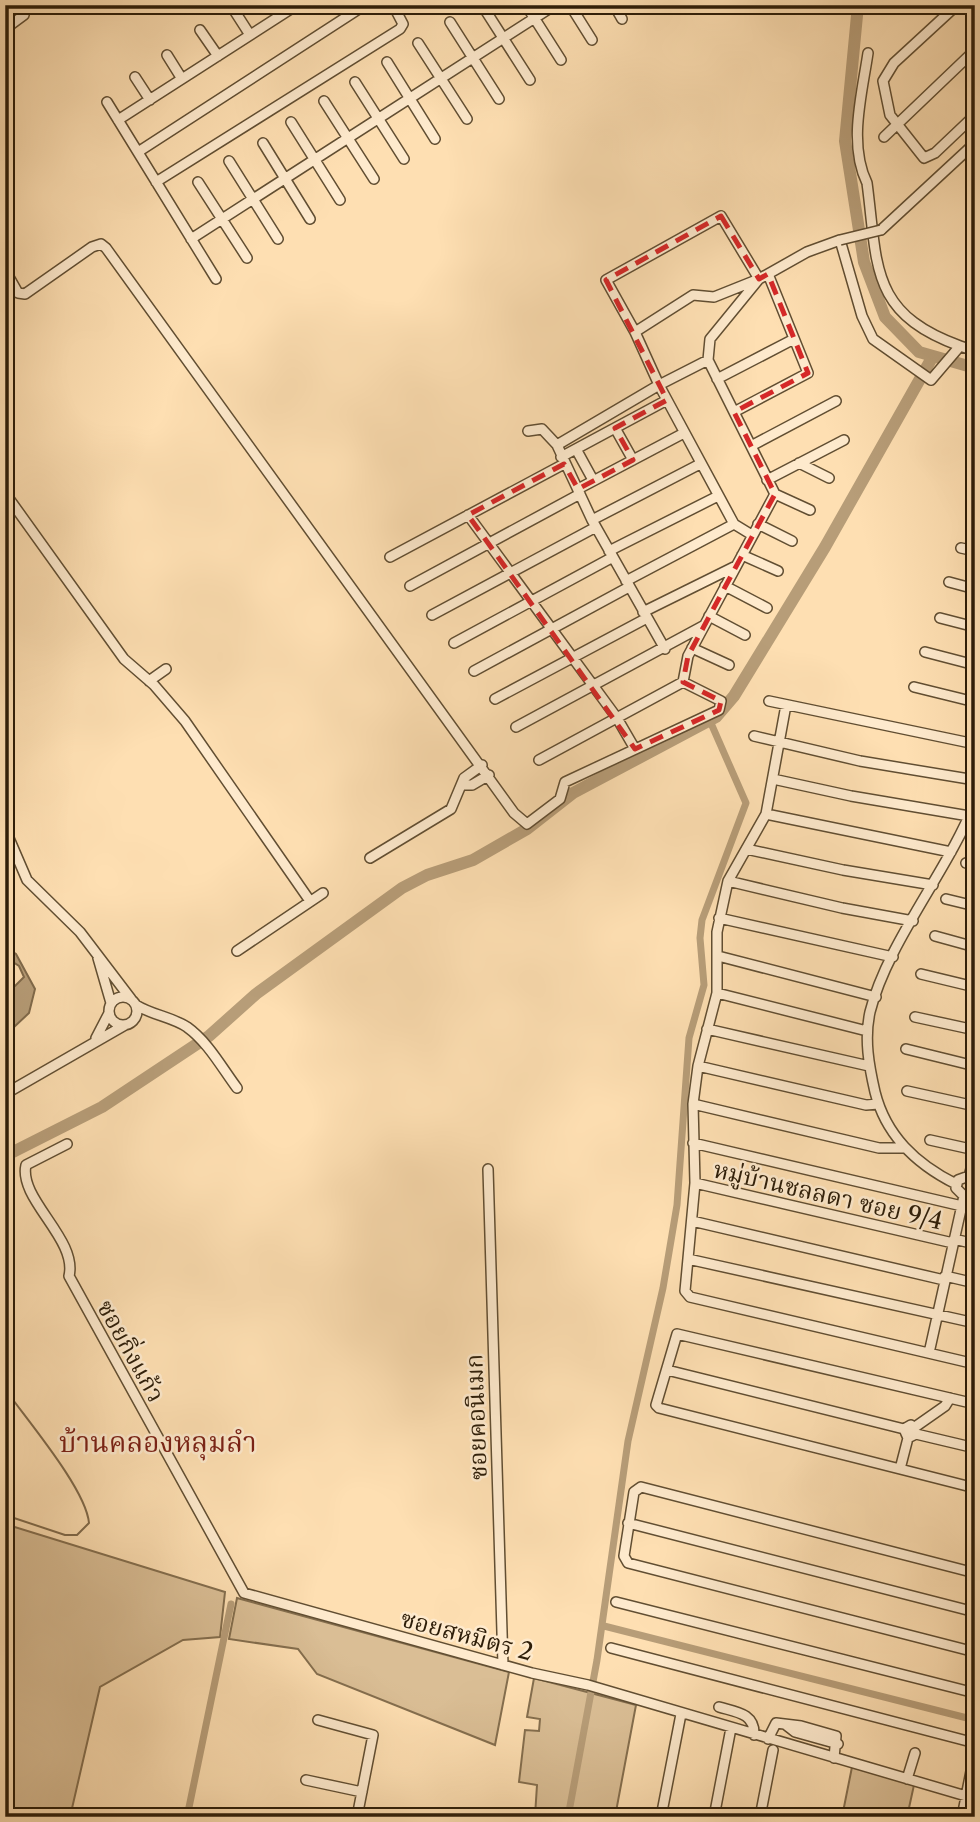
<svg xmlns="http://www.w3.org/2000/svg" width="980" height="1822" viewBox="0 0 980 1822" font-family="'Libre Caslon Text','Noto Serif Thai',serif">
	<rect width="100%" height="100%" fill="#fedfb2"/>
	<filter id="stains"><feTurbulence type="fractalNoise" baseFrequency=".00286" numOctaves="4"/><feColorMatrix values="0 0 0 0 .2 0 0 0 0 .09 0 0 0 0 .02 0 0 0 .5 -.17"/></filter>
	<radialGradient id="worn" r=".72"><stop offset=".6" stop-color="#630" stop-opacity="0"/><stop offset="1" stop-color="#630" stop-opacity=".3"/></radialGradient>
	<path fill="#dabe95" stroke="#846e4e" stroke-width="2" d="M 5,1524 L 225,1592 L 220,1637 L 183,1640 L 100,1687 L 70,1817 L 5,1817 Z
		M 237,1598 L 509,1672 L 495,1745 L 317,1674 L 298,1649 L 229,1639 Z
		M 534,1678 L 636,1705 L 615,1817 L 535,1816 L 537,1785 L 519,1782 L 525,1730 L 539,1731 L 540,1719 L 527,1717 Z
		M 852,1767 L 914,1785 L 907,1817 L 842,1817 Z"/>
	<path fill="#b79d78" stroke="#806a4b" stroke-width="2" d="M 5,947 L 16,954 L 35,989 L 29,1013 L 13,1028 L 5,1028 L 5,985 L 15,986 L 24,977 L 19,966 L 5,957 Z"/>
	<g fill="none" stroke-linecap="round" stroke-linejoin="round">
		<path stroke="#806a4b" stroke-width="2" d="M 5,1389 C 27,1420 86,1489 89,1523 L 77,1535 L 65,1535 L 5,1515"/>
		<path stroke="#b79d78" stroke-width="7" d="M 604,1626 L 975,1720
			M 187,1817 L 231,1604
			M 568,1817 L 597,1660 L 628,1441 L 663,1288 L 677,1205 L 689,1038 L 704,985 L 700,938 L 702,920 L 746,803 L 710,721"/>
		<path stroke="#b79d78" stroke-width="12" d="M 858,5 L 845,141 L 864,262 L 885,317 L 919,352 L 975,368
			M 5,1156 L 102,1107 L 209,1036 L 256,994 L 402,888 L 427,875 L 473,860 L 527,829 L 573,793 L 716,717 L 734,696 L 825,547 L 933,356"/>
		<defs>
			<path id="minor" d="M 482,5 L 530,80
				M 526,5 L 561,60
				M 570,5 L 592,40
				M 614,5 L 622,19
				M 957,5 L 894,63 L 883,81 L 890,115 L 924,158 L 935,153 L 975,115
				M 232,7 L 250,35
				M 450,22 L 499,99
				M 5,29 L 24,15 L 25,5
				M 200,30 L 218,56
				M 418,43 L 467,119
				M 868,53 C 862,94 848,144 867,183 C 878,265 869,313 960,346
				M 167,55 L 182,79
				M 387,62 L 435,139
				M 135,77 L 150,100
				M 355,82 L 404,159
				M 324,101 L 374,179
				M 107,102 L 216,279
				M 118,120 L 297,5
				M 291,122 L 340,200
				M 884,137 L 975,50
				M 263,143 L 310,219
				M 138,152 L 365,5
				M 229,161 L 278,239
				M 156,182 L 400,29 L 403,24 L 393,5
				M 198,182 L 247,258
				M 721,216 L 759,279 L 714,297 L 693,295 L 635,332 L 606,280 Z
				M 881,230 L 975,143
				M 191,239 L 555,5
				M 5,270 L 18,293 L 25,294 L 92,247 L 101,244 L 106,248 L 514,813 L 527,824 L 560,799 L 565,782 L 719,710 L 721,701 L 683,682
				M 708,360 L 659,385 L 734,524 L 752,535
				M 717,379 L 794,339
				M 734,412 L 808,373 L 768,274
				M 615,428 L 633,460
				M 528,431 L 542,429 L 557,445 L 659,385 L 635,332
				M 557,445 L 592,520 L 665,649
				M 751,446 L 836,401
				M 576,449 L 593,480
				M 561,457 L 667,400
				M 799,463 L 829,478
				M 767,480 L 844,440
				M 578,489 L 684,433
				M 5,493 L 124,659 L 154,685 L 185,721 L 310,901
				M 810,510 L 775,494 L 708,360 L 710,339 L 759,279 L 807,252 L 840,240 L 862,316 L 873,339 L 931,380 L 960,346 L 975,351
				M 971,512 L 975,513
				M 468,515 L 617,718 L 635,749
				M 592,520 L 700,464
				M 758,524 L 792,541
				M 961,548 L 975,551
				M 609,551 L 718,496
				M 742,555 L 778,571
				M 390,557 L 564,464
				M 626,581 L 734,524
				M 949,582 L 975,589
				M 410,586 L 580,494
				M 725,586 L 767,608
				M 643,612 L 734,567
				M 432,615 L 596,527
				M 709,616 L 745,635
				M 940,618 L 975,627
				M 454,643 L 613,557
				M 692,648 L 729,665
				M 925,652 L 975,665
				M 474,671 L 629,587
				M 149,681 L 166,669
				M 914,687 L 975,702
				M 495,699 L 647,618
				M 769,701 L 975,744
				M 786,705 L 766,814 L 728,881 L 717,932 L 717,993 L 698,1066 L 693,1104 L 695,1183 L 685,1291 L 690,1297 L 975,1364
				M 516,727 L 703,626
				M 754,736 L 860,761 L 975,780
				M 539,760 L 683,682 L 688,656 L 775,494
				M 773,779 L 851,796 L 969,816
				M 463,785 L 472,785 L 489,775
				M 766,814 L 951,852
				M 5,829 L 27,880 L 80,932 L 131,999
				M 746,849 L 843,870 L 933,885
				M 370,858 L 451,809 L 464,778 L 482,765
				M 966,863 L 975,865
				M 728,881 L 842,908 L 913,921
				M 946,899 L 975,906
				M 719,918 L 893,957
				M 935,936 L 975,947
				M 237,951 L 323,893
				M 718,956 L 876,997
				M 98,958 L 111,1003
				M 921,974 L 975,987
				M 717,993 L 867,1031
				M109 1011a14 14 0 1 1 28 0a14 14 0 1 1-28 0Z
				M 136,1005 C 152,1015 172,1017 187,1027 C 208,1042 222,1068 237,1088
				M 915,1017 L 975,1030
				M 707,1029 L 869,1066
				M 96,1038 L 109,1013
				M 906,1049 L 975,1066
				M 698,1066 L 866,1105 L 878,1104
				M 907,1091 L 975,1106
				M 5,1094 L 125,1025
				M 693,1104 L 879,1148 L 904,1148
				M 930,1140 L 975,1150
				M 693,1143 L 962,1206
				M 67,1144 L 26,1165 C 18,1199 78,1239 69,1276 L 244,1593 L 532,1673 L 588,1685 L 966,1796
				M 488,1169 L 503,1665
				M 969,1176 L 958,1180 L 956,1188 L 964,1196 L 975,1192
				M 969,1176 L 975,1154
				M 695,1183 L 953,1243
				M 956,1184 C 916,1164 886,1136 875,1092 C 869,1066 864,1039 870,1012 C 887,943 948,871 975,802
				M 692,1221 L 944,1280
				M 954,1239 L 975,1244
				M 688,1259 L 975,1323
				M 945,1276 L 975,1283
				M 929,1353 L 964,1196
				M 667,1370 L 904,1429
				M 915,1427 L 945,1406 L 950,1398
				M 916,1434 L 975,1448
				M 908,1438 L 916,1434 L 911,1425 L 904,1429 L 908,1438 L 900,1469 L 975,1488
				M 900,1469 L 659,1408 L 656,1405 L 677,1334 L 975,1404
				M 628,1523 L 975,1612
				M 975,1573 L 641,1487 L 634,1492 L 624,1556 L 628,1563 L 975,1652
				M 616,1602 L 975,1693
				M 611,1648 L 975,1743
				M 719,1707 C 736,1712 755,1713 754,1735
				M 318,1720 L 373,1735 L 357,1817
				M 786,1725 L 795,1732 L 838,1744
				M 768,1739 L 776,1723 L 801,1726 L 836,1736 L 834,1758
				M 907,1779 L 915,1753
				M 306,1780 L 362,1792
				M 661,1817 L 681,1714
				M 714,1817 L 731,1728
				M 760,1817 L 773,1750
				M 962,1817 L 974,1756"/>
		</defs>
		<use href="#minor" stroke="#614e32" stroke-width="12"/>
		<use href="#minor" stroke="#feeacd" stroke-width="9"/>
		<defs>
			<path id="minor-bridge" d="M 840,240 L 881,230"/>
		</defs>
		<use href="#minor-bridge" stroke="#614e32" stroke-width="12" stroke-linecap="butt"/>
		<use href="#minor-bridge" stroke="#feeacd" stroke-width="9"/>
	</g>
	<path fill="none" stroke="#d62828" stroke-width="5" stroke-dasharray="14 9" stroke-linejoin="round" d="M 721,216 L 759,279 L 768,274 L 808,373 L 734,412 L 775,494 L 688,656 L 683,682 L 721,701 L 719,710 L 635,749 L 468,515 L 564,464 L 578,489 L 633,460 L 615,428 L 667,400 L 606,280 Z"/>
	<g text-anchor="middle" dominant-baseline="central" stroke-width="5" stroke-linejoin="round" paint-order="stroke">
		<g font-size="24" fill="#2d1d08" stroke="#feeacd">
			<text transform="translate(828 1195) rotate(13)">หมู่บ้านชลลดา ซอย 9/4</text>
			<text transform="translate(131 1351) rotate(61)">ซอยกิ่งแก้ว</text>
			<text transform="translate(476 1417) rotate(-92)">ซอยคอนิเมก</text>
			<text transform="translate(467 1635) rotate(15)">ซอยสหมิตร 2</text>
		</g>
		<g font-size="28" fill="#7a1f14" stroke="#feeacd">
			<text x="158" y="1442">บ้านคลองหลุมลำ</text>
		</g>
	</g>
	<rect width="980" height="1822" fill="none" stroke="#fedfb2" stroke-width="28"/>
	<rect x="7" y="7" width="966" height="1808" fill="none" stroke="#2d1d08" stroke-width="3.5"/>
	<rect x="14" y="14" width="952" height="1794" fill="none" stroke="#2d1d08" stroke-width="2"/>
	<rect width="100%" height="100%" filter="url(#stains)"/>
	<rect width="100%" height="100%" fill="url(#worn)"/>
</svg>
